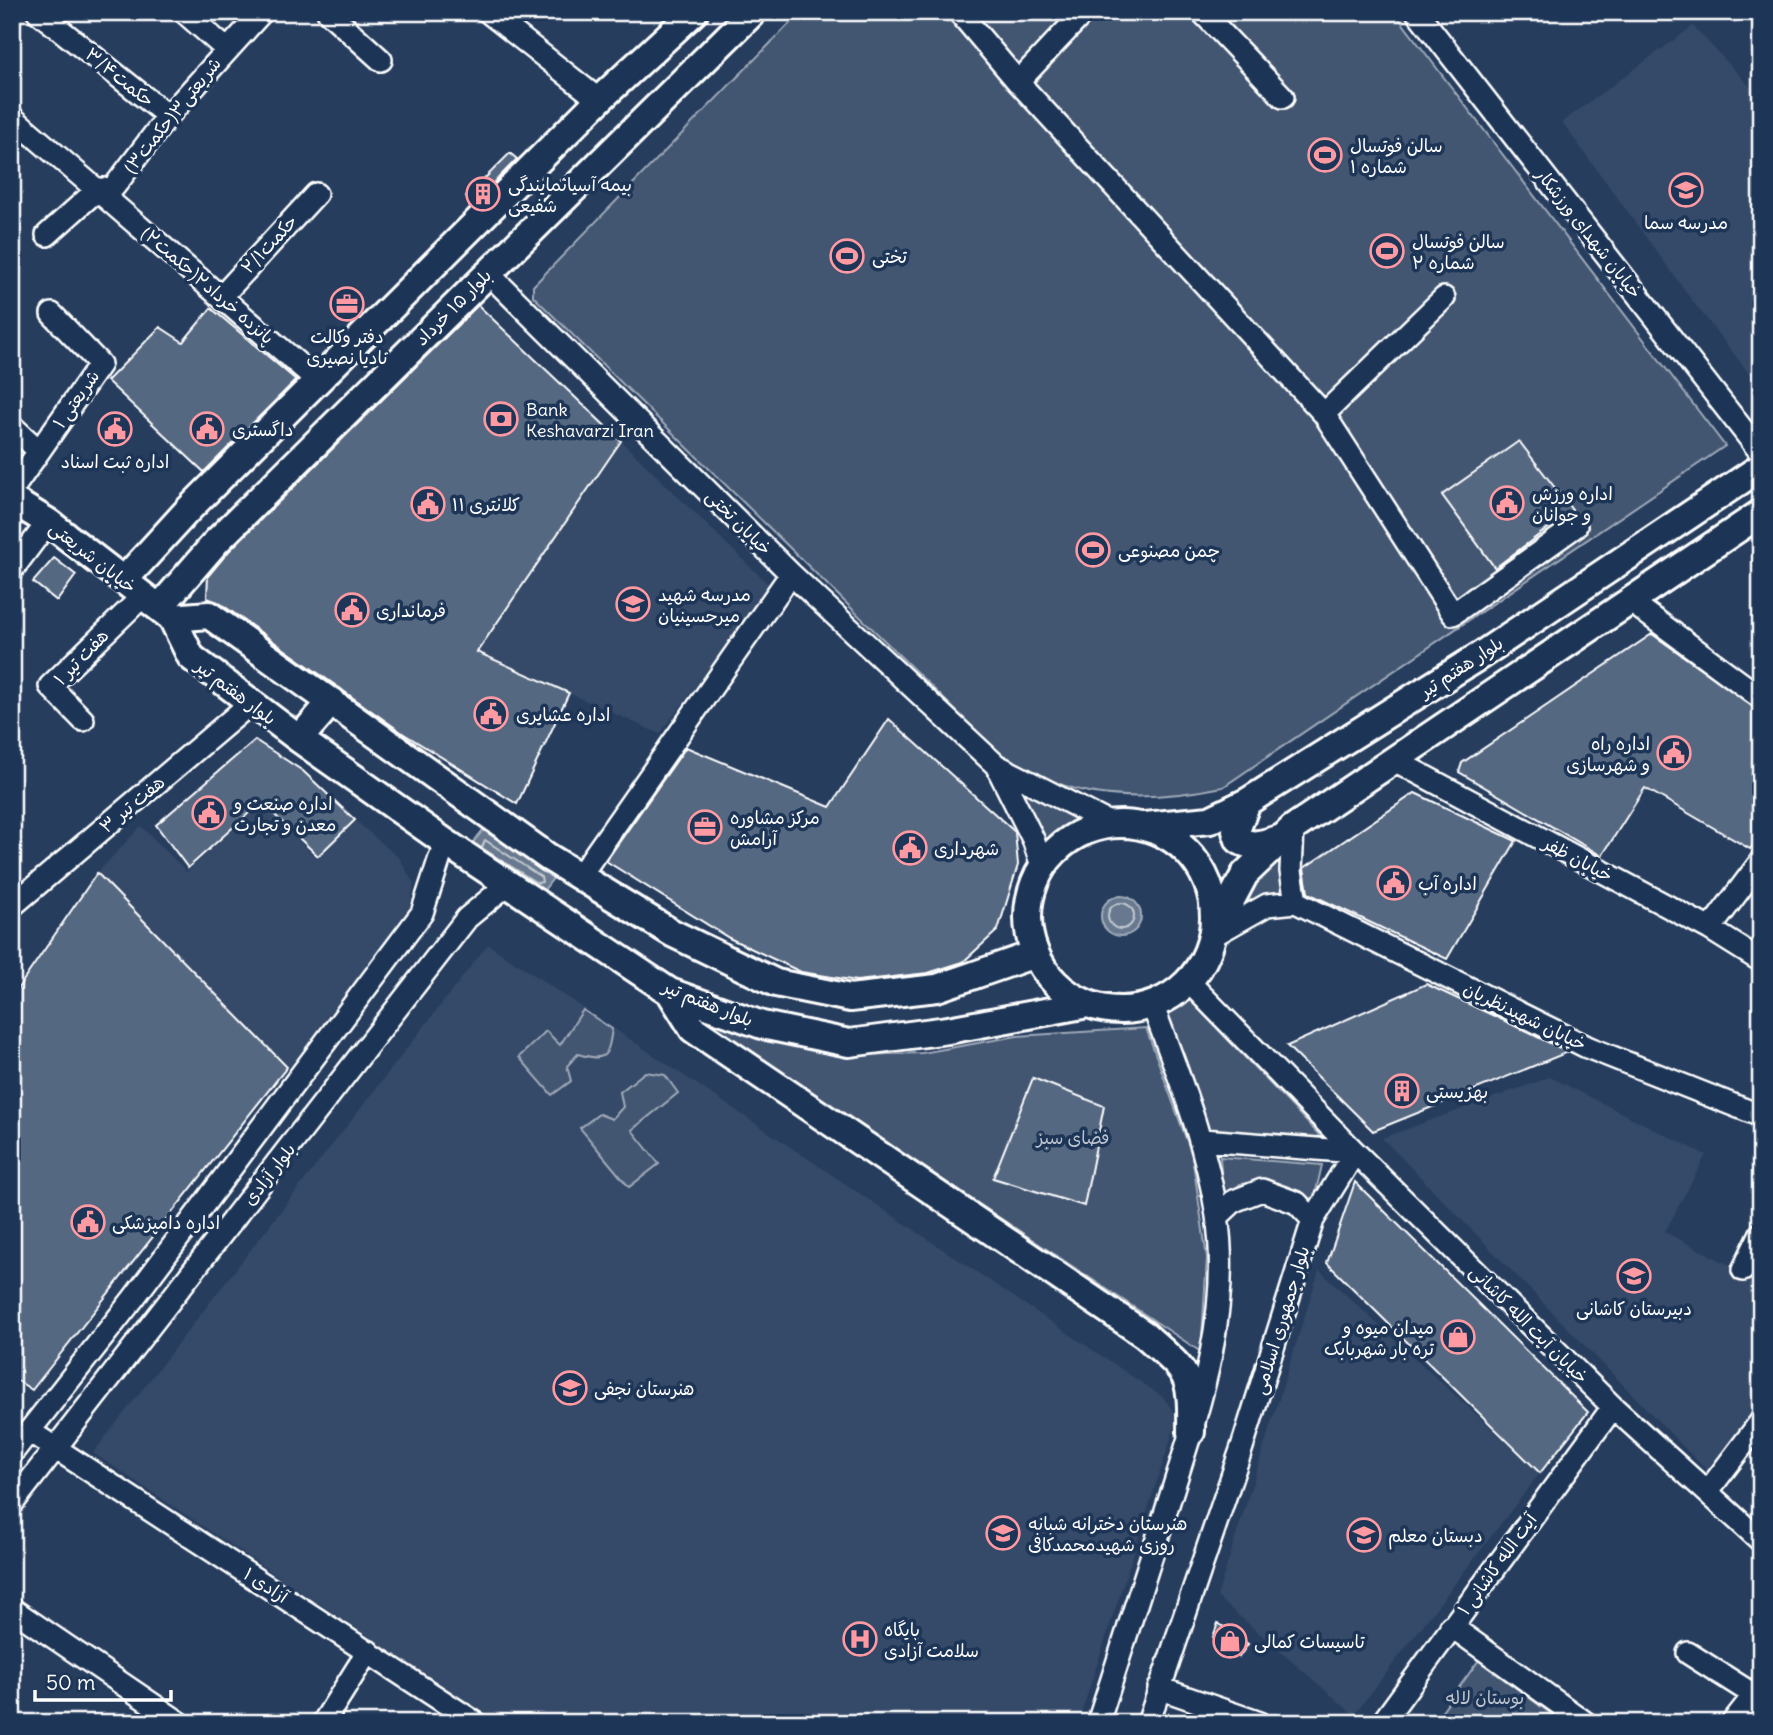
<svg xmlns="http://www.w3.org/2000/svg" width="1773" height="1735" viewBox="0 0 1773 1735" font-family="Delius,'Playpen Sans Arabic',sans-serif">
	<rect width="100%" height="100%" fill="#263d5e"/>
	<filter id="ink" filterUnits="userSpaceOnUse"><feTurbulence type="fractalNoise" baseFrequency=".0143" numOctaves="2"/><feDisplacementMap in="SourceGraphic" scale="14" xChannelSelector="R" yChannelSelector="G"/><feConvolveMatrix kernelMatrix="1 2 1 2 8 2 1 2 1" color-interpolation-filters="sRGB"/></filter>
	<g filter="url(#ink)">
		<path fill="#344a68" d="M 1693,26 L 1761,98 L 1761,389 L 1694,303 L 1562,122 Z
			M 621,441 L 770,586 L 660,734 L 477,652 Z
			M 261,802 L 316,858 L 355,820 L 400,859 L 414,884 L 409,913 L 295,1064 L 287,1067 L 97,873 L 141,826 L 187,872 Z
			M 488,944 L 1163,1397 L 1178,1417 L 1078,1723 L 498,1723 L 93,1453 Z
			M 1550,1077 L 1706,1155 L 1665,1232 L 1761,1281 L 1761,1398 L 1709,1473 L 1382,1138 Z
			M 1319,1270 L 1540,1473 L 1354,1715 L 1217,1597 Z"/>
		<path fill="#425672" stroke="#a0aab8" stroke-width="2" d="M 801,12 L 1394,12 L 1725,446 L 1223,787 C 1169,798 1105,803 1052,781 C 1036,774 1020,765 1003,757 L 533,296 L 533,286 Z
			M 1003,772 L 1103,823 C 1077,829 1060,840 1042,860 Z
			M 1282,844 L 1284,891 L 1268,895 L 1232,918 L 1251,880 Z
			M 1186,996 L 1325,1141 L 1208,1138 L 1152,1012 Z
			M 583,1010 L 612,1029 C 608,1057 606,1062 578,1054 L 567,1066 L 571,1081 L 552,1095 L 519,1057 L 546,1031 L 560,1045 Z
			M 706,1022 L 858,1055 L 922,1053 L 1017,1036 L 1146,1028 L 1192,1155 L 1207,1258 L 1201,1352 Z
			M 645,1072 L 665,1075 L 678,1093 L 632,1130 L 659,1164 L 629,1187 L 580,1128 L 599,1114 L 612,1119 L 623,1107 L 620,1092 Z
			M 1220,1157 L 1322,1165 L 1313,1204 C 1290,1185 1269,1181 1240,1184 L 1223,1201 Z
			M 1479,1660 L 1563,1723 L 1433,1723 Z"/>
		<path fill="#67788e" stroke="#a4aebb" stroke-width="2" d="M 483,830 L 554,877 L 541,894 L 469,847 Z
			M1101 916a20 20 0 1 1 40 0a20 20 0 1 1-40 0Z"/>
		<g fill="none" stroke-linecap="round" stroke-linejoin="round">
			<path stroke="#c2c9d2" stroke-width="2" d="M 485,840 L 541,877 L 542,882 L 537,883 L 482,848 Z
				M1108 916a13 13 0 1 1 26 0a13 13 0 1 1-26 0Z"/>
		</g>
		<path fill="#556781" stroke="#fff" stroke-width="2" d="M 510,153 L 517,159 L 473,204 L 466,197 Z
			M 478,305 L 621,441 L 477,652 L 569,693 L 517,804 L 404,734 L 218,602 L 207,598 L 208,576 L 228,552 Z
			M 211,308 L 296,380 L 204,472 L 107,381 L 160,327 L 183,342 Z
			M 1519,441 L 1572,510 L 1495,568 L 1442,495 Z
			M 54,558 L 76,575 L 57,601 L 33,582 Z
			M 1652,634 L 1761,711 L 1761,835 L 1750,849 L 1645,788 L 1602,856 L 1459,772 L 1462,763 Z
			M 889,719 L 1015,832 L 1018,865 L 998,930 L 963,962 L 928,973 L 857,981 L 801,972 L 729,938 L 606,861 L 686,747 L 830,807 Z
			M 255,740 L 303,771 L 355,820 L 318,856 L 261,802 L 188,868 L 156,825 Z
			M 1415,793 L 1516,841 L 1447,959 L 1308,893 L 1304,868 Z
			M 97,873 L 287,1067 L 32,1390 L 12,1377 L 12,997 Z
			M 1426,984 L 1505,1021 L 1568,1052 L 1373,1131 L 1287,1046 Z
			M 1033,1078 L 1104,1106 L 1084,1206 L 993,1178 Z
			M 1355,1182 L 1588,1412 L 1540,1473 L 1327,1263 Z
			M 1218,1623 L 1248,1644 L 1239,1657 L 1213,1637 Z"/>
		<g fill="none" stroke-linecap="round" stroke-linejoin="round">
			<defs>
				<path id="minor" d="M 38,12 L 168,116
					M 184,12 L 226,49
					M 328,12 L 381,60
					M 488,12 L 599,100
					M 959,12 L 1018,82 L 1324,414 L 1453,614 L 1576,526
					M 1202,12 L 1283,97
					M 1417,12 L 1761,453
					M 1018,82 L 1084,12
					M 12,117 L 97,190 L 114,187 L 168,116 L 262,12
					M 47,235 L 97,190 L 318,381
					M 488,273 L 791,574 L 996,765 L 1111,824
					M 222,296 L 316,194
					M 1324,414 L 1444,298
					M 12,426 L 39,451
					M 12,490 L 100,364 L 52,314
					M 12,570 L 48,522
					M 1630,601 L 1761,698
					M 83,720 L 50,686 L 143,596
					M 1394,760 L 1710,929 L 1761,961
					M 996,765 L 1033,839 L 1042,866
					M 579,877 L 791,574
					M 1296,902 L 1587,1047 L 1761,1116
					M 12,906 L 251,703
					M 1710,929 L 1761,861
					M 1212,936 L 1267,905 L 1296,902 L 1291,871 L 1293,828
					M 1203,1140 L 1355,1152 L 1613,1407 L 1761,1541
					M 1217,1217 L 1234,1201 L 1262,1190 L 1297,1203 L 1313,1220
					M 1743,1270 L 1761,1233
					M 29,1431 L 476,1723
					M 12,1453 L 133,1299 L 422,913 L 445,842
					M 1708,1491 L 1761,1421
					M 12,1504 L 467,918 L 508,884
					M 12,1609 L 180,1723
					M 1451,1626 L 1586,1723
					M 1688,1653 L 1754,1695
					M 1159,1688 L 1260,1723
					M 323,1723 L 368,1651
					M 1098,1723 C 1121,1652 1143,1581 1166,1511 C 1196,1416 1232,1318 1217,1216 C 1206,1142 1178,1074 1152,1004
					M 1148,1723 L 1242,1447 L 1313,1220 L 1355,1152 L 1188,981
					M 1382,1723 L 1613,1407
					M 1732,1723 L 1761,1686"/>
				<path id="major" d="M 12,500 L 48,522 L 172,618 L 191,657 L 299,739 L 445,842 L 670,992 L 762,1025 L 849,1043 L 948,1030 L 1088,1004
					M 124,580 L 187,511 L 599,100 L 694,12
					M 159,608 L 217,541 L 753,12
					M 172,618 L 209,615 L 548,857 L 672,933 L 776,983 L 850,998 L 937,988 L 1035,954
					M 299,739 L 332,701
					M 1247,802 L 1236,831 L 1239,840 C 1252,849 1268,842 1282,838
					M1028 917a93 93 0 1 1 186 0a93 93 0 1 1-186 0Z
					M 1144,826 L 1210,820 L 1247,802 L 1481,655 L 1761,467
					M 1212,936 L 1245,874 L 1293,828 L 1761,513
					M 670,992 L 693,1029 L 1145,1335 C 1189,1375 1192,1372 1191,1432"/>
			</defs>
			<use href="#minor" stroke="#fff" stroke-width="26"/>
			<use href="#major" stroke="#fff" stroke-width="32"/>
			<use href="#minor" stroke="#1d3557" stroke-width="21"/>
			<use href="#major" stroke="#1d3557" stroke-width="26"/>
		</g>
	</g>
	<defs>
		<symbol id="stadium-ring" viewBox="-11 -11 22 22"><circle r="9.5" fill="#1d3557" stroke="#ff9aa2" stroke-width="1.5"/><path d="M0-5a6.5 5 0 1 0 0 10a6.5 5 0 1 0 0-10ZM-3.5-1.8h7v3.6h-7Z" fill="#ff9aa2"/></symbol>
		<symbol id="school-ring" viewBox="-11 -11 22 22"><circle r="9.5" fill="#1d3557" stroke="#ff9aa2" stroke-width="1.5"/><path d="M0-5L7-2L0 1L-7-2ZM-4 1L0 2.5L4 1V4Q0 6-4 4Z" fill="#ff9aa2"/></symbol>
		<symbol id="building-ring" viewBox="-11 -11 22 22"><circle r="9.5" fill="#1d3557" stroke="#ff9aa2" stroke-width="1.5"/><path d="M-4-6H4V6H1V3H-1V6H-4ZM-2.5-4.3h1.7v1.8h-1.7ZM.8-4.3h1.7v1.8H.8ZM-2.5-1h1.7V.8h-1.7ZM.8-1h1.7V.8H.8Z" fill="#ff9aa2"/></symbol>
		<symbol id="office-ring" viewBox="-11 -11 22 22"><circle r="9.5" fill="#1d3557" stroke="#ff9aa2" stroke-width="1.5"/><path d="M-6-3h4V-5.5h4V-3h4V5H-6ZM-1-4.5V-3h2v-1.5ZM-6 0V1H6V0Z" fill="#ff9aa2"/></symbol>
		<symbol id="bank-ring" viewBox="-11 -11 22 22"><circle r="9.5" fill="#1d3557" stroke="#ff9aa2" stroke-width="1.5"/><path d="M-6-4H6V4H-6ZM0-2.3a2.3 2.3 0 1 0 0 4.6a2.3 2.3 0 1 0 0-4.6Z" fill="#ff9aa2"/></symbol>
		<symbol id="civic-ring" viewBox="-11 -11 22 22"><circle r="9.5" fill="#1d3557" stroke="#ff9aa2" stroke-width="1.5"/><path d="M-.6-6.5H3V-4.5H.6V-3L4-1V1h2V6H-6V1h2V-1L-.6-3ZM-1.2 2.5V6h2.4V2.5Z" fill="#ff9aa2"/></symbol>
		<symbol id="shop-ring" viewBox="-11 -11 22 22"><circle r="9.5" fill="#1d3557" stroke="#ff9aa2" stroke-width="1.5"/><path d="M-5-2.5h2.3a2.7 3.5 0 0 1 5.4 0H5L5.5 6h-11ZM-1.5-2.5h3a1.5 2.3 0 0 0-3 0Z" fill="#ff9aa2"/></symbol>
		<symbol id="hospital-ring" viewBox="-11 -11 22 22"><circle r="9.5" fill="#1d3557" stroke="#ff9aa2" stroke-width="1.5"/><path d="M-5-5h3v3.5h4V-5h3V5h-3V1.5h-4V5h-3Z" fill="#ff9aa2"/></symbol>
	</defs>
	<g fill-rule="evenodd">
		<use href="#stadium-ring" x="1306" y="136" width="38" height="38"/>
		<use href="#school-ring" x="1667" y="171" width="38" height="38"/>
		<use href="#building-ring" x="464" y="175" width="38" height="38"/>
		<use href="#stadium-ring" x="1368" y="232" width="38" height="38"/>
		<use href="#stadium-ring" x="828" y="237" width="38" height="38"/>
		<use href="#office-ring" x="328" y="285" width="38" height="38"/>
		<use href="#bank-ring" x="482" y="400" width="38" height="38"/>
		<use href="#civic-ring" x="96" y="410" width="38" height="38"/>
		<use href="#civic-ring" x="188" y="410" width="38" height="38"/>
		<use href="#civic-ring" x="1488" y="484" width="38" height="38"/>
		<use href="#civic-ring" x="409" y="485" width="38" height="38"/>
		<use href="#stadium-ring" x="1074" y="531" width="38" height="38"/>
		<use href="#school-ring" x="614" y="585" width="38" height="38"/>
		<use href="#civic-ring" x="333" y="591" width="38" height="38"/>
		<use href="#civic-ring" x="472" y="695" width="38" height="38"/>
		<use href="#civic-ring" x="1655" y="734" width="38" height="38"/>
		<use href="#civic-ring" x="190" y="794" width="38" height="38"/>
		<use href="#office-ring" x="686" y="808" width="38" height="38"/>
		<use href="#civic-ring" x="891" y="829" width="38" height="38"/>
		<use href="#civic-ring" x="1375" y="864" width="38" height="38"/>
		<use href="#building-ring" x="1383" y="1072" width="38" height="38"/>
		<use href="#civic-ring" x="69" y="1203" width="38" height="38"/>
		<use href="#school-ring" x="1615" y="1257" width="38" height="38"/>
		<use href="#shop-ring" x="1439" y="1318" width="38" height="38"/>
		<use href="#school-ring" x="551" y="1369" width="38" height="38"/>
		<use href="#school-ring" x="984" y="1514" width="38" height="38"/>
		<use href="#school-ring" x="1345" y="1516" width="38" height="38"/>
		<use href="#hospital-ring" x="841" y="1620" width="38" height="38"/>
		<use href="#shop-ring" x="1211" y="1622" width="38" height="38"/>
	</g>
	<g text-anchor="middle" dominant-baseline="central" stroke-width="7" stroke-linejoin="round" paint-order="stroke">
		<g font-size="18" fill="#fff" stroke="#1d3557">
			<text transform="translate(120 77) rotate(39)">حکمت۳/۴</text>
			<text transform="translate(172 115) rotate(-51)">شریعتی۳(حکمت۳)</text>
			<text transform="translate(1589 233) rotate(52)">خیابان شهدای ورزشکار</text>
			<text transform="translate(269 244) rotate(-47)">حکمت۲/۱</text>
			<text transform="translate(208 285) rotate(41)">پانزده خرداد۲(حکمت۲)</text>
			<text transform="translate(453 307) rotate(-45)">بلوار ۱۵ خرداد</text>
			<text transform="translate(76 399) rotate(-55)">شریعتی ۱</text>
			<text transform="translate(739 522) rotate(45)">خیابان تختی</text>
			<text transform="translate(93 557) rotate(38)">خیابان شریعتی</text>
			<text transform="translate(81 657) rotate(-46)">هفت تیر ۱</text>
			<text transform="translate(1461 667) rotate(-33)">بلوار هفتم تیر</text>
			<text transform="translate(236 692) rotate(37)">بلوار هفتم تیر</text>
			<text transform="translate(132 804) rotate(-40)">هفت تیر ۳</text>
			<text transform="translate(1578 859) rotate(28)">خیابان ظفر</text>
			<text transform="translate(708 1003) rotate(22)">بلوار هفتم تیر</text>
			<text transform="translate(1525 1016) rotate(26)">خیابان شهیدنظریان</text>
			<text transform="translate(269 1174) rotate(-52)">بلوار آزادی</text>
			<text transform="translate(1281 1320) rotate(-73)">بلوار جمهوری اسلامی</text>
			<text transform="translate(1529 1324) rotate(45)">خیابان آیت الله کاشانی</text>
			<text transform="translate(1497 1564) rotate(-54)">آیت الله کاشانی ۱</text>
			<text transform="translate(266 1585) rotate(33)">آزادی ۱</text>
		</g>
		<g font-size="18" fill="#fff" stroke="#1d3557" text-anchor="start">
			<text x="1350" y="145">سالن فوتسال<tspan x="1350" dy="21">شماره ۱</tspan></text>
			<text x="508" y="184">بیمه آسیانمایندگی<tspan x="508" dy="21">شفیعی</tspan></text>
			<text x="1686" y="222" text-anchor="middle">مدرسه سما</text>
			<text x="1412" y="241">سالن فوتسال<tspan x="1412" dy="21">شماره ۲</tspan></text>
			<text x="872" y="256">تختی</text>
			<text x="347" y="336" text-anchor="middle">دفتر وکالت<tspan x="347" dy="21">نادیا نصیری</tspan></text>
			<text x="526" y="409">Bank<tspan x="526" dy="21">Keshavarzi Iran</tspan></text>
			<text x="232" y="429">داگستری</text>
			<text x="115" y="461" text-anchor="middle">اداره ثبت اسناد</text>
			<text x="1532" y="493">اداره ورزش<tspan x="1532" dy="21">و جوانان</tspan></text>
			<text x="452" y="504">کلانتری ۱۱</text>
			<text x="1118" y="550">چمن مصنوعی</text>
			<text x="658" y="594">مدرسه شهید<tspan x="658" dy="21">میرحسینیان</tspan></text>
			<text x="376" y="610">فرمانداری</text>
			<text x="516" y="714">اداره عشایری</text>
			<text x="1650" y="743" text-anchor="end">اداره راه<tspan x="1650" dy="21">و شهرسازی</tspan></text>
			<text x="234" y="803">اداره صنعت و<tspan x="234" dy="21">معدن و تجارت</tspan></text>
			<text x="730" y="817">مرکز مشاوره<tspan x="730" dy="21">آرامش</tspan></text>
			<text x="934" y="848">شهرداری</text>
			<text x="1418" y="883">اداره آب</text>
			<text x="1426" y="1091">بهزیستی</text>
			<text x="112" y="1222">اداره دامپزشکی</text>
			<text x="1634" y="1308" text-anchor="middle">دبیرستان کاشانی</text>
			<text x="1434" y="1327" text-anchor="end">میدان میوه و<tspan x="1434" dy="21">تره بار شهربابک</tspan></text>
			<text x="594" y="1388">هنرستان نجفی</text>
			<text x="1028" y="1523">هنرستان دخترانه شبانه<tspan x="1028" dy="21">روزی شهیدمحمدکافی</tspan></text>
			<text x="1388" y="1535">دبستان معلم</text>
			<text x="884" y="1629">پایگاه<tspan x="884" dy="21">سلامت آزادی</tspan></text>
			<text x="1254" y="1641">تاسیسات کمالی</text>
		</g>
		<g font-size="18" fill="#bdc4ce" stroke="#1d3557">
			<text x="1073" y="1137">فضای سبز</text>
			<text x="1485" y="1697">بوستان لاله</text>
		</g>
	</g>
	<rect width="1773" height="1735" fill="none" stroke="#1d3557" stroke-width="42"/>
	<rect x="21" y="21" width="1731" height="1693" fill="none" stroke="#fff" stroke-width="2.5" filter="url(#ink)"/>
	<path d="M35 1690v10h136v-10" fill="none" stroke="#ffffff" stroke-width="3.5"/>
	<text x="46" y="1690" font-size="21" fill="#ffffff" stroke="#1d3557" stroke-width="5" paint-order="stroke">50 m</text>
</svg>
